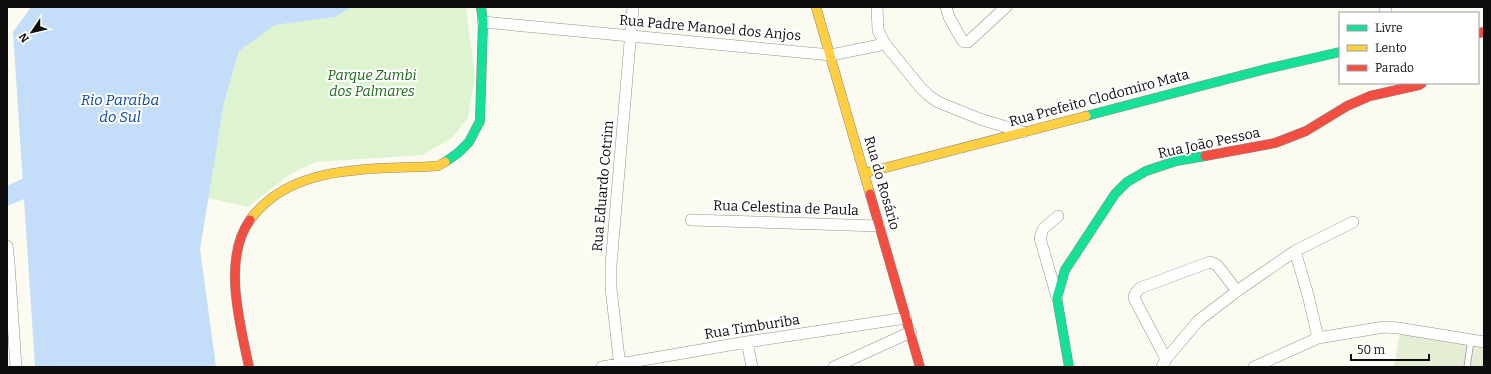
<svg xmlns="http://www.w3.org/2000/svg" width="1491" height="374" viewBox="0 0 1491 374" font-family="Bitter,serif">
	<rect width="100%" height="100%" fill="#fbfbf1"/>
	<path fill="#def3cf" d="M 352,7 L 466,7 L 475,77 L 468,118 L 452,138 L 422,155 L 316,162 L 289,175 L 248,207 L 208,198 L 224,103 L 239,51 L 275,25 L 335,17 Z"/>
	<path fill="#e3eed4" d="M 1400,332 L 1484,348 L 1484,367 L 1394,367 Z"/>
	<path fill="#c4ddf8" d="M 31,7 L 352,7 L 335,17 L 275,25 L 239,51 L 224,103 L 200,249 L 216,367 L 35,367 L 13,32 Z"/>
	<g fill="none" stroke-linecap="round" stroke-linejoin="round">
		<path stroke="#c4ddf8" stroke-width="19" d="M 7,196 L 46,179"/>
		<defs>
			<path id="lane" d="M 1467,367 L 1471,340"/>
			<path id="street" d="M 877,7 L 878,30 L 885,44 L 920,87 L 928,95 L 938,102 L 980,119 L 1023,132
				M 946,7 L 949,17 L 962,40 L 964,42 L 968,42 L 1006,7
				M 1385,13 L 1386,7
				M 483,22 L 831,55 L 885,44
				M 691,220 L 879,226
				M 7,246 L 9,263 L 7,263
				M 1295,251 L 1308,295 L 1318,338
				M 9,263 L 16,367
				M 1057,297 L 1040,238 L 1043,229 L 1058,216
				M 747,342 L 752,367
				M 1166,359 L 1134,298 L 1135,294 L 1140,288 L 1210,262 L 1217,265 L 1237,291
				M 602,367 L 747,342 L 906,318
				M 620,367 L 611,288 L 611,265 L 633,7
				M 834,367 L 911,332
				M 1162,367 L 1166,359 L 1198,321 L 1237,291 L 1295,251 L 1353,222
				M 1254,367 L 1318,338 L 1384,327 L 1398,328 L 1484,342"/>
			<path id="fast" d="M 1086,116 L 1266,69 L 1340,52
				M 445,162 L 458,153 L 469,142 L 480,121 L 483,22 L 481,7
				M 1069,367 L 1057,298 L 1065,270 L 1115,194 L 1127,182 L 1146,171 L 1176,161 L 1205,156"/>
			<path id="slow" d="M 816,7 L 870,194
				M 865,173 L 1086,116
				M 250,220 C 292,162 374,170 438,166 L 445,162"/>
			<path id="jam" d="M 1478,33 L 1484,32
				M 1205,156 L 1275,143 L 1306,131 L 1347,106 L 1370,96 L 1419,85 L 1422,83
				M 870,194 L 920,367
				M 249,367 C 240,324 222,259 250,220"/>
		</defs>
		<use href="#lane" stroke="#949490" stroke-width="7"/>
		<use href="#street" stroke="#949490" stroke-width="12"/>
		<use href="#fast" stroke="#8b8b86" stroke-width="10"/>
		<use href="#slow" stroke="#8b8b86" stroke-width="10"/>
		<use href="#jam" stroke="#8b8b86" stroke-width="10"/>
		<path stroke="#b8b8b6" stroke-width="2" stroke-dasharray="4 2" stroke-linecap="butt" d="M 7,9 L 8,7"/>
		<use href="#lane" stroke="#fefefd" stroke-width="5.5"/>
		<use href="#street" stroke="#fefefd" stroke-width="11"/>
		<use href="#fast" stroke="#16e098" stroke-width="9"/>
		<use href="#slow" stroke="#ffcf43" stroke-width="9"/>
		<use href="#jam" stroke="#f24e42" stroke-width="9"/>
	</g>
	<g text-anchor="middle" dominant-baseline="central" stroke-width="4" stroke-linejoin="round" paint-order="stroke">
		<g font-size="14" fill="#0d0d0d" stroke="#fff">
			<text transform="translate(710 28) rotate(5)">Rua Padre Manoel dos Anjos</text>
			<text transform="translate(1099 98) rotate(-15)">Rua Prefeito Clodomiro Mata</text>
			<text transform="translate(1209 143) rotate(-12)">Rua João Pessoa</text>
			<text transform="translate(882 183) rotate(74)">Rua do Rosário</text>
			<text transform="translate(603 186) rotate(-85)">Rua Eduardo Cotrim</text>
			<text transform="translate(786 208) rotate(2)">Rua Celestina de Paula</text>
			<text transform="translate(752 327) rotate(-9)">Rua Timburiba</text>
		</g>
		<g font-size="14" font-style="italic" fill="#1a6a18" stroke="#fff">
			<text x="372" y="75">Parque Zumbi<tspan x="372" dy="16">dos Palmares</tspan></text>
		</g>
		<g font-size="15" font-style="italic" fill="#0d48a8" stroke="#fff">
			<text x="120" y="100">Rio Paraíba<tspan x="120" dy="17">do Sul</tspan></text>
		</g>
	</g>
	<rect width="1491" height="374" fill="none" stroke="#0d0d0d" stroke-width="16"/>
	<rect x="1339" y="12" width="140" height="72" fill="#ffffff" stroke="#9e9e9e"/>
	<rect x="1347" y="25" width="20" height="6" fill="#16e098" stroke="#9e9e9e"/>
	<text x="1375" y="32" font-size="12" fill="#0d0d0d">Livre</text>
	<rect x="1347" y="45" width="20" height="6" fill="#ffcf43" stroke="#9e9e9e"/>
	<text x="1375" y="52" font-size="12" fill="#0d0d0d">Lento</text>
	<rect x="1347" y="65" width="20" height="6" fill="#f24e42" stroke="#9e9e9e"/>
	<text x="1375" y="72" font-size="12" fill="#0d0d0d">Parado</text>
	<g transform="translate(32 32) rotate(235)" stroke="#ffffff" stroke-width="3" paint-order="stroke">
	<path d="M0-3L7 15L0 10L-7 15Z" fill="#0d0d0d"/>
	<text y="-6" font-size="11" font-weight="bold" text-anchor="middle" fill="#0d0d0d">N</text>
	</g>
	<path d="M1351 354v6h78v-6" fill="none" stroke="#0d0d0d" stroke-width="2"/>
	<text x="1357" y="354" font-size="12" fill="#0d0d0d" stroke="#ffffff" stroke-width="3" paint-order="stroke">50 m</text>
</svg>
